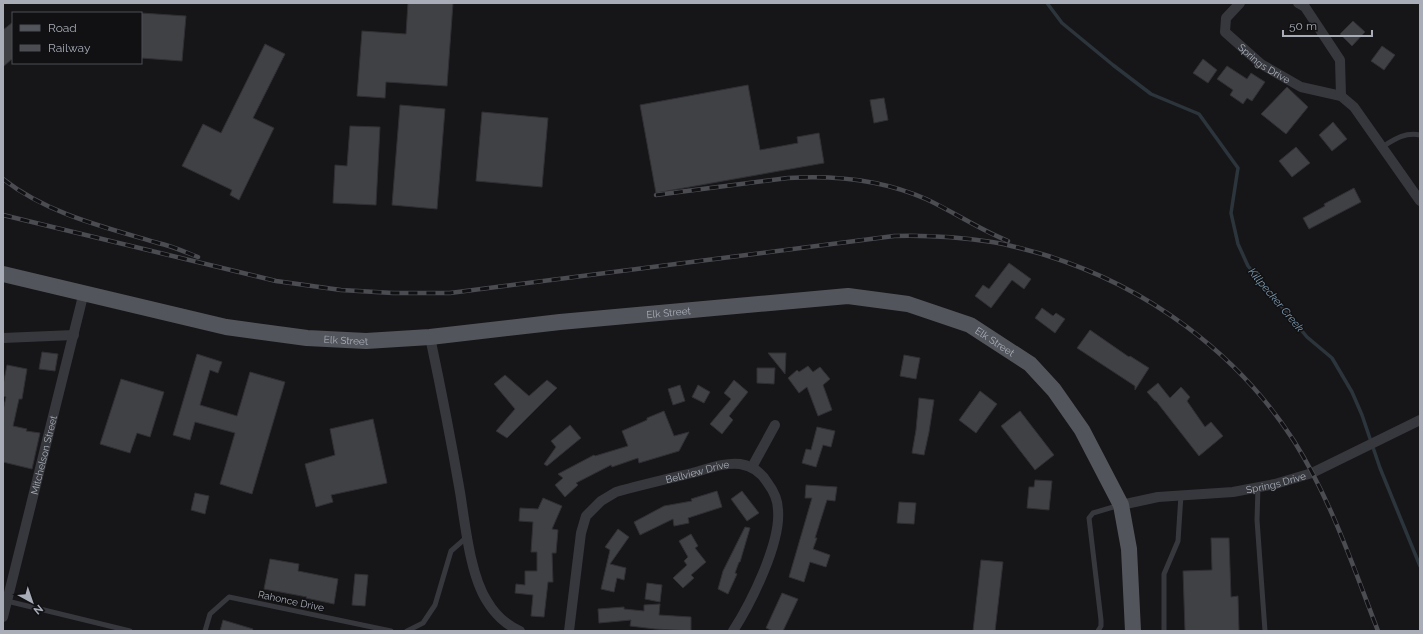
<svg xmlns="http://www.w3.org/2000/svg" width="1423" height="634" viewBox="0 0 1423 634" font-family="Raleway,sans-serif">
	<rect width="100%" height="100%" fill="#161618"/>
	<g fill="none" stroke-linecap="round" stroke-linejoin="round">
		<path stroke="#2c353c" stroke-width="3.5" d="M 1047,3 L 1062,23 L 1113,65 L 1151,94 L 1199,114 L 1238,168 L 1231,213 L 1238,244 L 1248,266 L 1307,337 L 1332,358 L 1352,392 L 1362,415 L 1380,468 L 1420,566"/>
	</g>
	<path fill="#404145" stroke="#303034" d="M 408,3 L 453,3 L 447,86 L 386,82 L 385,98 L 357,96 L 362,31 L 406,34 Z
		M 141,13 L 186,16 L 182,61 L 141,58 Z
		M 1353,21 L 1365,32 L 1352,46 L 1340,34 Z
		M 13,22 L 13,58 L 3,67 L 3,30 Z
		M 265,44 L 285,54 L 253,118 L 274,128 L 239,200 L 230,195 L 232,190 L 182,166 L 203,124 L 221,133 Z
		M 1382,46 L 1395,55 L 1384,70 L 1371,61 Z
		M 1203,59 L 1217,70 L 1208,83 L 1193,73 Z
		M 1227,66 L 1247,79 L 1251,73 L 1265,82 L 1252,101 L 1247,98 L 1243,104 L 1230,95 L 1233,90 L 1217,79 Z
		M 748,85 L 760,150 L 798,143 L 797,137 L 819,133 L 824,163 L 656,193 L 640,105 Z
		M 1287,87 L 1308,107 L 1286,134 L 1261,114 Z
		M 884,98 L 888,120 L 874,123 L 870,100 Z
		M 400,105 L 445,109 L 437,209 L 392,205 Z
		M 482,112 L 548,118 L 542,187 L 476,181 Z
		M 1333,122 L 1347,139 L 1332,151 L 1319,135 Z
		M 350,126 L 380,127 L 376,205 L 333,203 L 335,165 L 347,166 Z
		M 1296,147 L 1310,163 L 1292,177 L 1279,161 Z
		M 1354,188 L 1361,202 L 1309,229 L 1303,218 L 1325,206 L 1324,204 Z
		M 1009,263 L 1031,279 L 1024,289 L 1012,280 L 991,308 L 975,296 L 983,285 L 989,289 Z
		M 1042,308 L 1053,316 L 1056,313 L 1065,319 L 1055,333 L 1035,318 Z
		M 1090,330 L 1129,357 L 1130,356 L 1149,368 L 1135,390 L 1135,386 L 1077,348 Z
		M 42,352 L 58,354 L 55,371 L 39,369 Z
		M 768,353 L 786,353 L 785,374 Z
		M 197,354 L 222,362 L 218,373 L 210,370 L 200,405 L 237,416 L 250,372 L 285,382 L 252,494 L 220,484 L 235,433 L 195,422 L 190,440 L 173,435 Z
		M 904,355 L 920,358 L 916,379 L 900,376 Z
		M 7,365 L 27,369 L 22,399 L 19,399 L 13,426 L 27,429 L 26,431 L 40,433 L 32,469 L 3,462 L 3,410 L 6,397 L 3,396 L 3,385 Z
		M 808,366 L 813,372 L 820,367 L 830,379 L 823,385 L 832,410 L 818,416 L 807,387 L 799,393 L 788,378 L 797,370 L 799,372 Z
		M 757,368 L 775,368 L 774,384 L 757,383 Z
		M 505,375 L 529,396 L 547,380 L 557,388 L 507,438 L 496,431 L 515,409 L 494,384 Z
		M 121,379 L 164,392 L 150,437 L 137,433 L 130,453 L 100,444 Z
		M 734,380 L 748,392 L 729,416 L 733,420 L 722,434 L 710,424 L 731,399 L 724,393 Z
		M 1158,383 L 1170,398 L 1181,387 L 1190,397 L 1187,401 L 1205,427 L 1211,422 L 1223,436 L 1199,456 L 1156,401 L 1155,401 L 1147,392 Z
		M 680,385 L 685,401 L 673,405 L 668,389 Z
		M 698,385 L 710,392 L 704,403 L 692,397 Z
		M 980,391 L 997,404 L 976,433 L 959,420 Z
		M 919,398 L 934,400 L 929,432 L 924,455 L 912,453 L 916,430 Z
		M 664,411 L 674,436 L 689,432 L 679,451 L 639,463 L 638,458 L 612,467 L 611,465 L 576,483 L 578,485 L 565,497 L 555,485 L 563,478 L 558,474 L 594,455 L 595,456 L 628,446 L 622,431 L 647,420 L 647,418 Z
		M 1020,411 L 1054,455 L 1035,470 L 1001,426 Z
		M 373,419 L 387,483 L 331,495 L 333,502 L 316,507 L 305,464 L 335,455 L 330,429 Z
		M 570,425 L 581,438 L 547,466 L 544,464 L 556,447 L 551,441 Z
		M 817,427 L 835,431 L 831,447 L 823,445 L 816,467 L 802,463 L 806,449 L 811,450 Z
		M 1035,480 L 1052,481 L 1049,510 L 1027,508 L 1029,487 L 1034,487 Z
		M 806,485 L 837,487 L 835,501 L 827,500 L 815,538 L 817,538 L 813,549 L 830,555 L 826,567 L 810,562 L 804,582 L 789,577 L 812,498 L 805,498 Z
		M 717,491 L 722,507 L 688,518 L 689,523 L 674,526 L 673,519 L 640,535 L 634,522 L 664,506 L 692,501 L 691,499 Z
		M 742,491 L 759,513 L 747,521 L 731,499 Z
		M 195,493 L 209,496 L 205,514 L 191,510 Z
		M 543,498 L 562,506 L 552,529 L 558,530 L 556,553 L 552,553 L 553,582 L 548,582 L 544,617 L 531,616 L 533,595 L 515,593 L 516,584 L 525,585 L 525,571 L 537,571 L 537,552 L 531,552 L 533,522 L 519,521 L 520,508 L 538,509 Z
		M 899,502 L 916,503 L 914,524 L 897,523 Z
		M 745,527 L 750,528 L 740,562 L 739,562 L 735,573 L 737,574 L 728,594 L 718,589 L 723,571 Z
		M 618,529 L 629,537 L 610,564 L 626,568 L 624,580 L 617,578 L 614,592 L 601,589 L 610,550 L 605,547 Z
		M 691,534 L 698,546 L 695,548 L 706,562 L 691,575 L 694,578 L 683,588 L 673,578 L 687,565 L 684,561 L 688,557 L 679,541 Z
		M 1211,538 L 1229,538 L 1231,597 L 1238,596 L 1239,631 L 1185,631 L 1183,571 L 1212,570 Z
		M 270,559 L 299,564 L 298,571 L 338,579 L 334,604 L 306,598 L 307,597 L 264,589 Z
		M 981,560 L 1003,562 L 995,631 L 973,631 Z
		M 355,574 L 368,575 L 365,606 L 352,605 Z
		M 647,583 L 662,585 L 660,602 L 645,599 Z
		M 782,593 L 798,599 L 783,631 L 773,631 L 766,628 Z
		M 660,604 L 659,615 L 691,617 L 691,631 L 655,629 L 630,626 L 631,620 L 599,623 L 598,609 L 624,607 L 624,609 L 644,611 L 644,605 Z
		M 223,620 L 253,629 L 252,631 L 220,631 Z"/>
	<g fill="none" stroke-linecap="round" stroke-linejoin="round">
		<path stroke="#37383d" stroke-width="5" d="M 1382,147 C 1395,139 1405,132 1420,135
			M 1258,487 L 1257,520 L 1265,631
			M 7,601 L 130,631
			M 205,631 L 210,614 L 229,597 L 391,631
			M 407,631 L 423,623 L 435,605 L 451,551 L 467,537
			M 1098,631 L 1101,626 L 1101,620 L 1089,518 L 1093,513 L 1120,505
			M 1164,631 L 1164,574 L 1178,541 L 1181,495"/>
		<g stroke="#37383d" stroke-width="10">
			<path id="s1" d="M 1240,3 L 1226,18 L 1225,32 L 1261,64 L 1301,87 L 1341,96 L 1354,107 L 1420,201"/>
			<path d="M 1298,3 L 1305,7 L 1340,60 L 1341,96"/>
			<path d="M 430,337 C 441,389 451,440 460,492 C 465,523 470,575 487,601 C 494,613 506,625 520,631"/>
			<path d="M 3,338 L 74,335"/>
			<path d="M 752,467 L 775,425"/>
			<path id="s2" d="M 1121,505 L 1158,497 L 1233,492 L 1275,484 L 1312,473 L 1420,420"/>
			<path id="s3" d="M 3,617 L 84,292"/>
			<path id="s4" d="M 569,631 L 581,533 L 586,516 L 601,501 L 616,492 C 641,485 667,479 692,473 C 707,469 725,462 740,464 C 752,466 761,472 767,482 C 773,490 778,499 778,510 C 781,543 751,603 733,631"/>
		</g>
		<path stroke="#53555c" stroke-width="16" id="s5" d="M 3,274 L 226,327 L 307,338 L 366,341 L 430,337 L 560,322 L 848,296 L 908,304 L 970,325 L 1030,364 L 1054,390 L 1082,430 L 1121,505 L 1129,549 L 1133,631"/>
		<defs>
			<path id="rail" d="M 3,179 C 48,214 104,227 158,243 C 172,246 185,252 198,257
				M 656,195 L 788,178 C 835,175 883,180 926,199 C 954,212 980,230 1008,241
				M 3,215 L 276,281 L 341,290 L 393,293 L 450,293 L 894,236 C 927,235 959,237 992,242 C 1010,245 1028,250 1045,255 C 1146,286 1237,352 1294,441 C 1331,500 1353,566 1378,631"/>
		</defs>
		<use href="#rail" stroke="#4a4c52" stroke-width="4.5"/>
		<use href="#rail" stroke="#111113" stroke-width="3" stroke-dasharray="9" stroke-linecap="butt"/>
	</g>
	<g text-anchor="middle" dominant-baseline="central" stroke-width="3" stroke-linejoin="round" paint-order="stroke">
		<g font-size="10" fill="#a8adb8" stroke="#111113">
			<text stroke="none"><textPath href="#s1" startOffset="85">Springs Drive</textPath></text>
			<text stroke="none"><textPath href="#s5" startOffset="674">Elk Street</textPath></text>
			<text stroke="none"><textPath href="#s5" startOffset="350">Elk Street</textPath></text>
			<text stroke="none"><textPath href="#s5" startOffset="1010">Elk Street</textPath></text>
			<text stroke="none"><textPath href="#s3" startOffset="167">Mitchelson Street</textPath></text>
			<text stroke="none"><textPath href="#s4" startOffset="239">Bellview Drive</textPath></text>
			<text stroke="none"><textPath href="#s2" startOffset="157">Springs Drive</textPath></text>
			<text transform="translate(291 601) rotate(12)">Rahonce Drive</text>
		</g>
		<g font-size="11" font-style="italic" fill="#7f9bb3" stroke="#111113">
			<text transform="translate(1276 300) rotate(50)">Killpecker Creek</text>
		</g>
	</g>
	<rect width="1423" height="634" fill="none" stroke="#a8adb8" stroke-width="8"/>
	<rect x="12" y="12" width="130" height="52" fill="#111113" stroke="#4d4f55"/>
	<rect x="20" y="25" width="20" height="6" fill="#53555c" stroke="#4d4f55"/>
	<text x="48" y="32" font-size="12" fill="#a8adb8">Road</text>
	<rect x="20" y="45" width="20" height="6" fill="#4a4c52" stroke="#4d4f55"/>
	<text x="48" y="52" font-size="12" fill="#a8adb8">Railway</text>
	<g transform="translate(32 602) rotate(140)" stroke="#111113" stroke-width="3" paint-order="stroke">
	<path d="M0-3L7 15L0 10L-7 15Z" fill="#a8adb8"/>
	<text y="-6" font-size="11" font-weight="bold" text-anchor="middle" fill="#a8adb8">N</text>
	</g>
	<path d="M1283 30v6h89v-6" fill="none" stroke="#a8adb8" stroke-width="2"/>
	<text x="1289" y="30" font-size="12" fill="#a8adb8" stroke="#111113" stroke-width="3" paint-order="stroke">50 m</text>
</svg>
